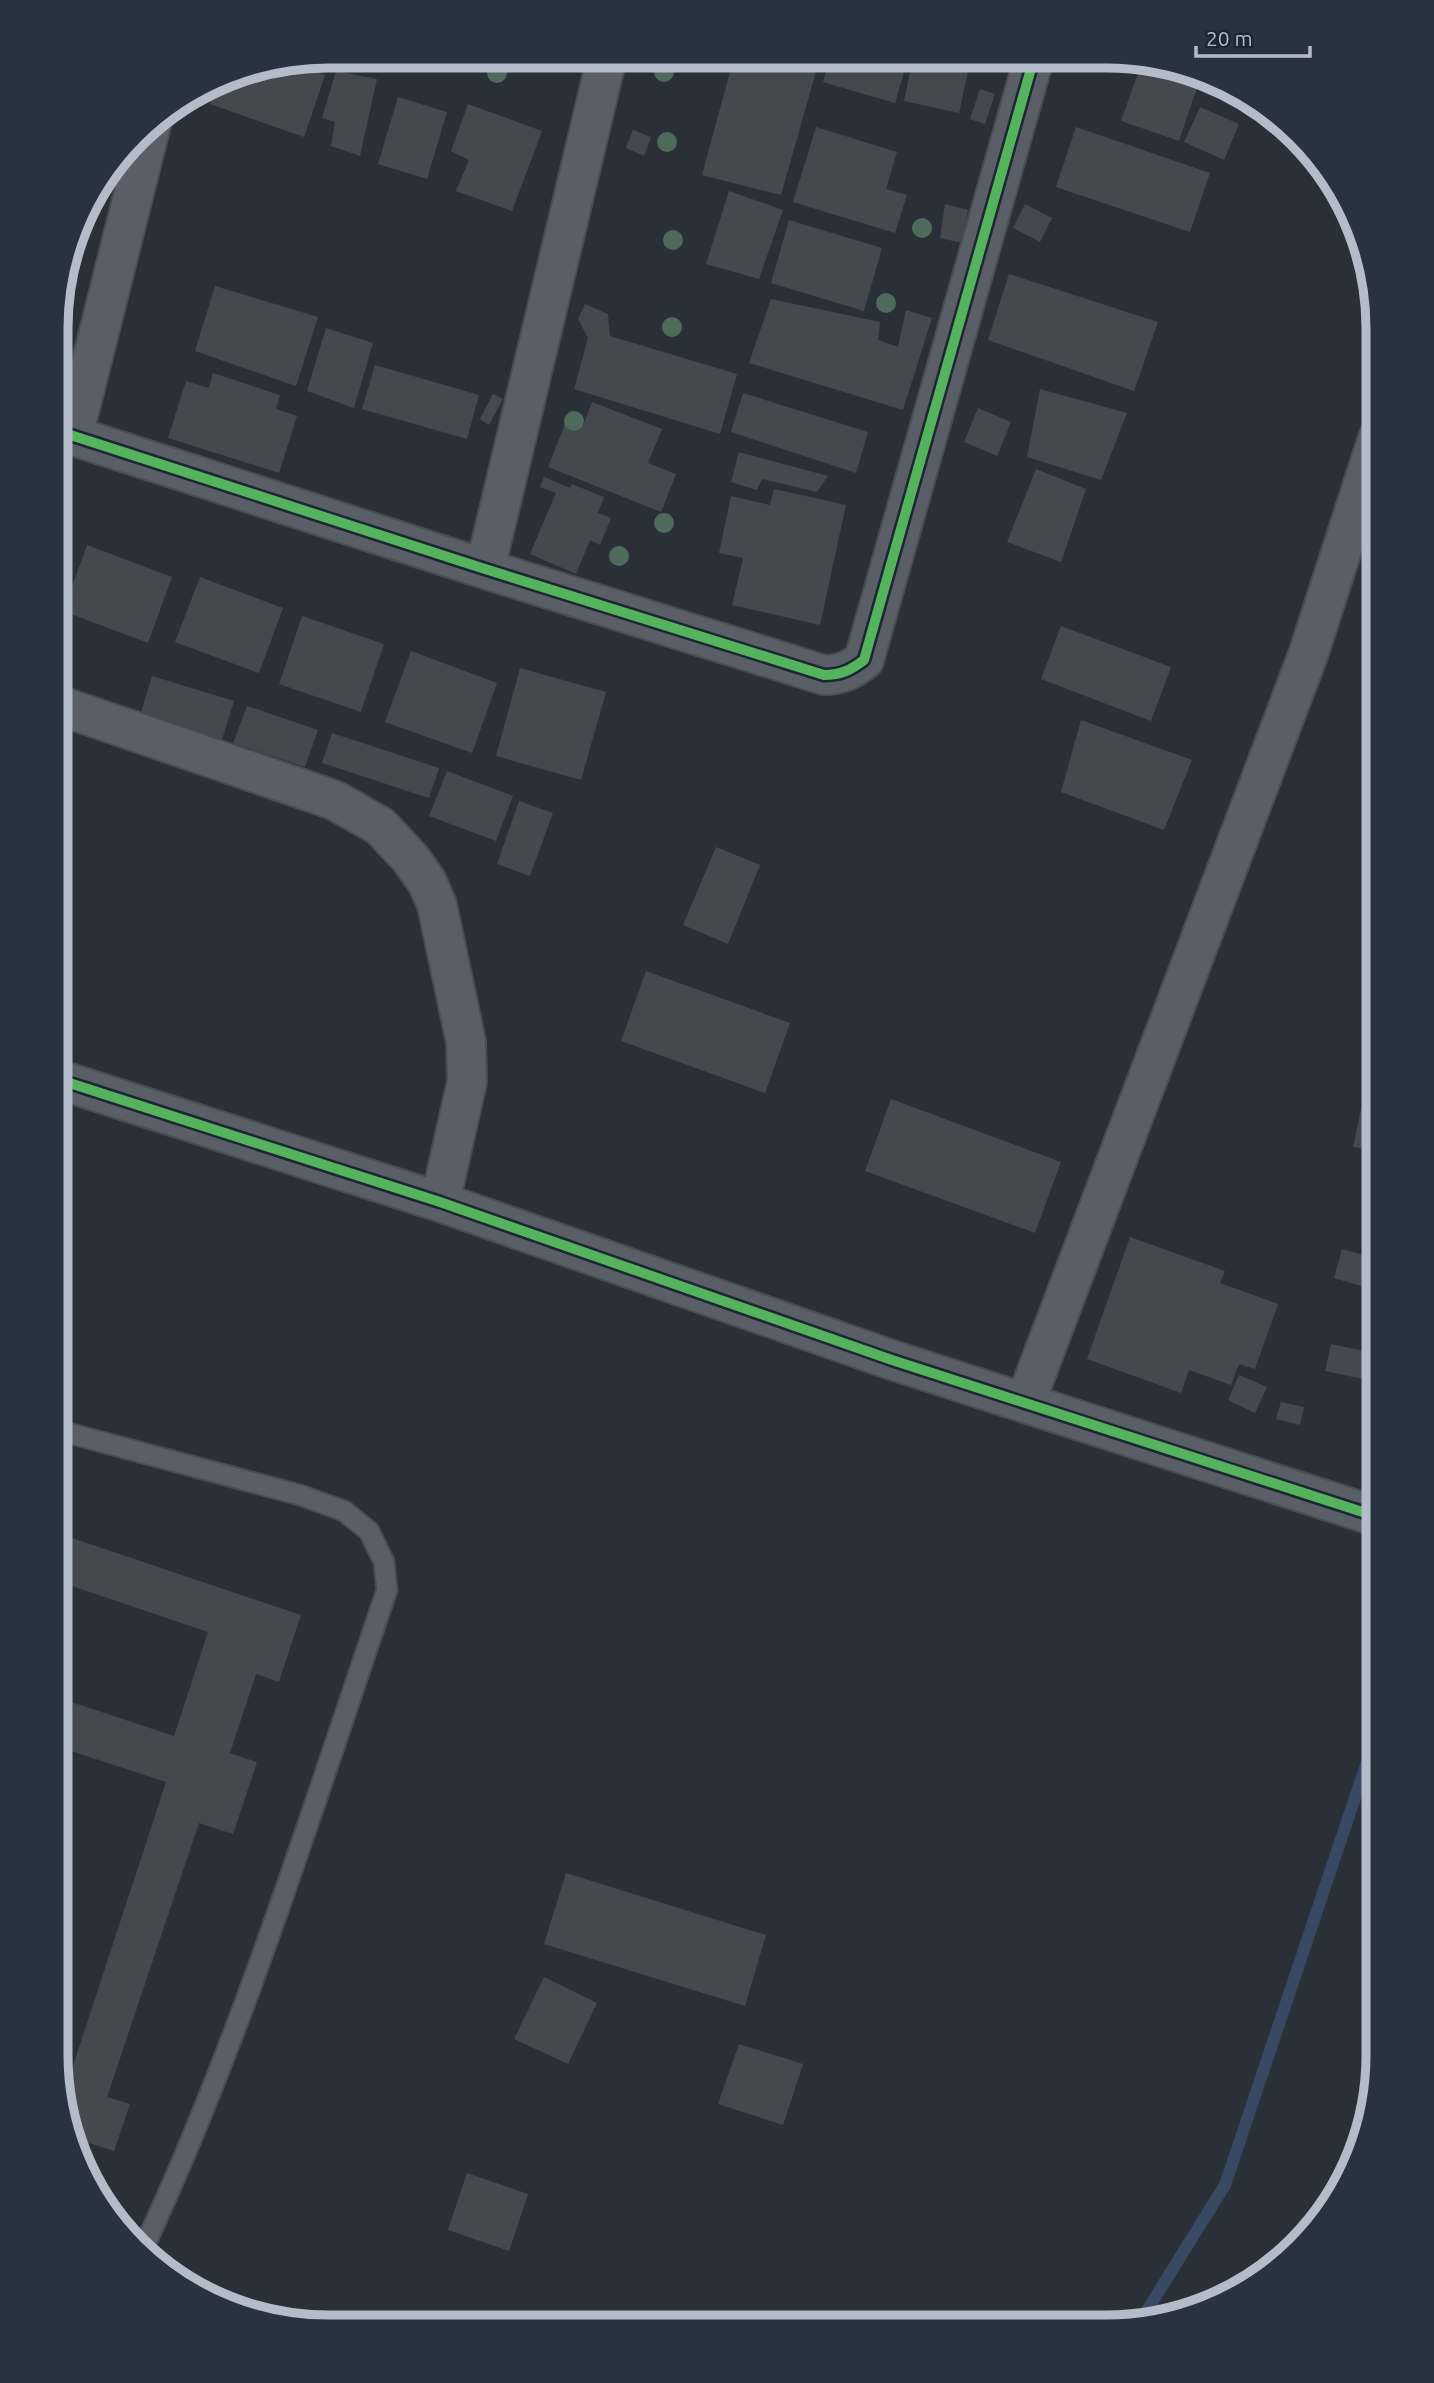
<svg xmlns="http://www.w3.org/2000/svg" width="1434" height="2383" viewBox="0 0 1434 2383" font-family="Ubuntu,sans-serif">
	<rect width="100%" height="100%" fill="#2a3038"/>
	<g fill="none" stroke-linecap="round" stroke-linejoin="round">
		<path stroke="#384963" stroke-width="12" d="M 1141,2320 L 1225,2185 L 1378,1729"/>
	</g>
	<path fill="#444950" d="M 734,57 L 777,57 L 817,68 L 781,195 L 702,175 Z
		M 830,57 L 888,58 L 887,60 L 906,65 L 895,103 L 823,82 Z
		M 913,58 L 971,58 L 959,113 L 904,101 Z
		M 1142,62 L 1199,82 L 1179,141 L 1121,121 Z
		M 291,63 L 325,75 L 304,137 L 210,104 L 218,81 L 224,77 Z
		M 336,71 L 377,79 L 360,156 L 331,146 L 335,122 L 322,118 Z
		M 980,89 L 995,94 L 985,124 L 970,119 Z
		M 398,97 L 447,112 L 427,179 L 378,164 Z
		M 468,104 L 542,131 L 512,211 L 456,191 L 469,160 L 451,151 Z
		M 1200,107 L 1239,124 L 1224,160 L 1184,142 Z
		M 816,127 L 897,152 L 886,189 L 907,195 L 895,233 L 793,202 Z
		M 1076,127 L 1210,173 L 1190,232 L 1056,187 Z
		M 633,130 L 651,137 L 644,156 L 626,148 Z
		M 729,191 L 783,210 L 759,279 L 706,264 Z
		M 945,204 L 968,210 L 962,243 L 940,238 Z
		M 1025,204 L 1052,218 L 1040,242 L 1013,228 Z
		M 789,220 L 882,248 L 864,311 L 771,283 Z
		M 74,241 L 82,243 L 61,328 L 58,328 L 58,293 Z
		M 1009,274 L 1158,322 L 1134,391 L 988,340 Z
		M 215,286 L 318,317 L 296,386 L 195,351 Z
		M 771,299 L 880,322 L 878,340 L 898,347 L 906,310 L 932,318 L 903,410 L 749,363 Z
		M 585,304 L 608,314 L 610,336 L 737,374 L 720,434 L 574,389 L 588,338 L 578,319 Z
		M 326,328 L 373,343 L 354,408 L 307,391 Z
		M 375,365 L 479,395 L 467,439 L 362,409 Z
		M 213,373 L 280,395 L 276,409 L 297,416 L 279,473 L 168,438 L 186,381 L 209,388 Z
		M 1040,389 L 1127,413 L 1101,480 L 1027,457 Z
		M 743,393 L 868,432 L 856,473 L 731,432 Z
		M 493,394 L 503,399 L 489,425 L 480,419 Z
		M 592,402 L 662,429 L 648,463 L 676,474 L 661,512 L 548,467 L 567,419 L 583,426 Z
		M 978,408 L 1011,422 L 997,456 L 964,442 Z
		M 739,452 L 828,476 L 817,492 L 762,479 L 757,490 L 731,482 Z
		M 1036,469 L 1086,489 L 1061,562 L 1007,542 Z
		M 544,477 L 570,488 L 572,484 L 604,497 L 598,513 L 611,518 L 600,545 L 590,540 L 576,574 L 530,554 L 556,493 L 540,487 Z
		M 774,489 L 846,505 L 820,625 L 732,605 L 743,558 L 719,553 L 731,496 L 770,505 Z
		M 87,545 L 172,577 L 148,643 L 63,611 Z
		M 200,577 L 283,608 L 259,673 L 175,642 Z
		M 302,616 L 384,644 L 361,712 L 279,684 Z
		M 1061,626 L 1171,667 L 1151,721 L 1041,679 Z
		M 411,651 L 497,683 L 472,753 L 385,722 Z
		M 520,668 L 606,692 L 581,780 L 496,756 Z
		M 152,676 L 234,701 L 221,743 L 139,719 Z
		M 247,706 L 318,730 L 305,767 L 233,743 Z
		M 1081,720 L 1192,760 L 1164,830 L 1061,792 Z
		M 332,733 L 439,768 L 429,798 L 322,763 Z
		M 447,771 L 513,796 L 496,841 L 429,816 Z
		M 519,801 L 553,813 L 530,876 L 497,864 Z
		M 716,847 L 760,865 L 728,944 L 683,925 Z
		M 1377,862 L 1378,862 L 1378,911 L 1362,905 Z
		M 646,971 L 790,1023 L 765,1093 L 621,1041 Z
		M 1369,1072 L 1378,1073 L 1378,1152 L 1353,1147 Z
		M 891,1099 L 1061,1162 L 1035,1233 L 865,1171 Z
		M 1130,1237 L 1225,1271 L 1220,1283 L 1278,1304 L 1255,1369 L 1239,1364 L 1231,1385 L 1189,1370 L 1181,1393 L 1087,1359 Z
		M 1342,1249 L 1378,1259 L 1378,1291 L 1334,1278 Z
		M 1331,1344 L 1378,1354 L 1372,1381 L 1325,1371 Z
		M 1239,1375 L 1267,1387 L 1255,1413 L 1228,1400 Z
		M 1281,1402 L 1304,1407 L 1300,1425 L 1276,1419 Z
		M 57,1533 L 301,1615 L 279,1682 L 256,1674 L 230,1753 L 257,1762 L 233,1834 L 199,1823 L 107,2097 L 130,2104 L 114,2151 L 86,2142 L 79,2163 L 62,2086 L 66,2087 L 166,1782 L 56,1746 L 56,1697 L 174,1736 L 208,1632 L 57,1581 Z
		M 566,1873 L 766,1935 L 745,2006 L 544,1944 Z
		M 544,1977 L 597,2003 L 568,2064 L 514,2039 Z
		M 739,2044 L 803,2064 L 783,2125 L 718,2104 Z
		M 467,2173 L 528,2194 L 509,2251 L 448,2230 Z"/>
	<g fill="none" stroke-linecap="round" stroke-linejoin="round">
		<defs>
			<path id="service" d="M 57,1430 L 300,1495 L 344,1511 L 369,1531 L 384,1562 L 387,1590 C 311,1812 242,2038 142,2251"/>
			<path id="minor" d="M 58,431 L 485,569 L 824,675 C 841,675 851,670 864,660 L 1034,58
				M 73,436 L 152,121
				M 485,569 L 607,57
				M 58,705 L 334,800 L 380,826 L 410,858 L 427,882 L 437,905 L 466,1042 L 467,1082 L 440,1202
				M 57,1079 L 440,1202 L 892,1360 L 1378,1517
				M 1025,1403 L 1308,655 L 1378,438"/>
		</defs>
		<use href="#service" stroke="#484c53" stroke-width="23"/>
		<use href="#minor" stroke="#484c53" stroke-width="42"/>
		<use href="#service" stroke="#5a5e66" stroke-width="19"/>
		<use href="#minor" stroke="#5a5e66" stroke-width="38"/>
		<defs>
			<path id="cycleway" d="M 58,431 L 485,569 L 824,675 C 841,675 851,670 864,660 L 1034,58
				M 57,1079 L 440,1202 L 892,1360 L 1378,1517"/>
		</defs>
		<use href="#cycleway" stroke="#1d2633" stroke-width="15"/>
		<use href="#cycleway" stroke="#56b35d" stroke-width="10"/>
	</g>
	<g fill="#4e6a5a">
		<circle cx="664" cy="72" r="10"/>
		<circle cx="497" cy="73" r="10"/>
		<circle cx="667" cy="142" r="10"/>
		<circle cx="922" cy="228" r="10"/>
		<circle cx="673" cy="240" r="10"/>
		<circle cx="886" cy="303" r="10"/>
		<circle cx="672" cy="327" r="10"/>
		<circle cx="574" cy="421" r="10"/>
		<circle cx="664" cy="523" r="10"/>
		<circle cx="619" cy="556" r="10"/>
	</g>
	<path d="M0 0H1434V2383H0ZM328 68H1106A260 260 0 0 1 1366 328V2055A260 260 0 0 1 1106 2315H328A260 260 0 0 1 68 2055V328A260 260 0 0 1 328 68Z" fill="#29323f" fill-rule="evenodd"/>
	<path fill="none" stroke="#b4bcc9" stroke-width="9" d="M328 68H1106A260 260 0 0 1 1366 328V2055A260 260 0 0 1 1106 2315H328A260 260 0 0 1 68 2055V328A260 260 0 0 1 328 68Z"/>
	<path d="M1196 46v10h114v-10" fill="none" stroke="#b4bcc9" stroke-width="3.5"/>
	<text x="1206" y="46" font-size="21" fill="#b4bcc9" stroke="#1d2633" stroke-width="5" paint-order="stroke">20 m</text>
</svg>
